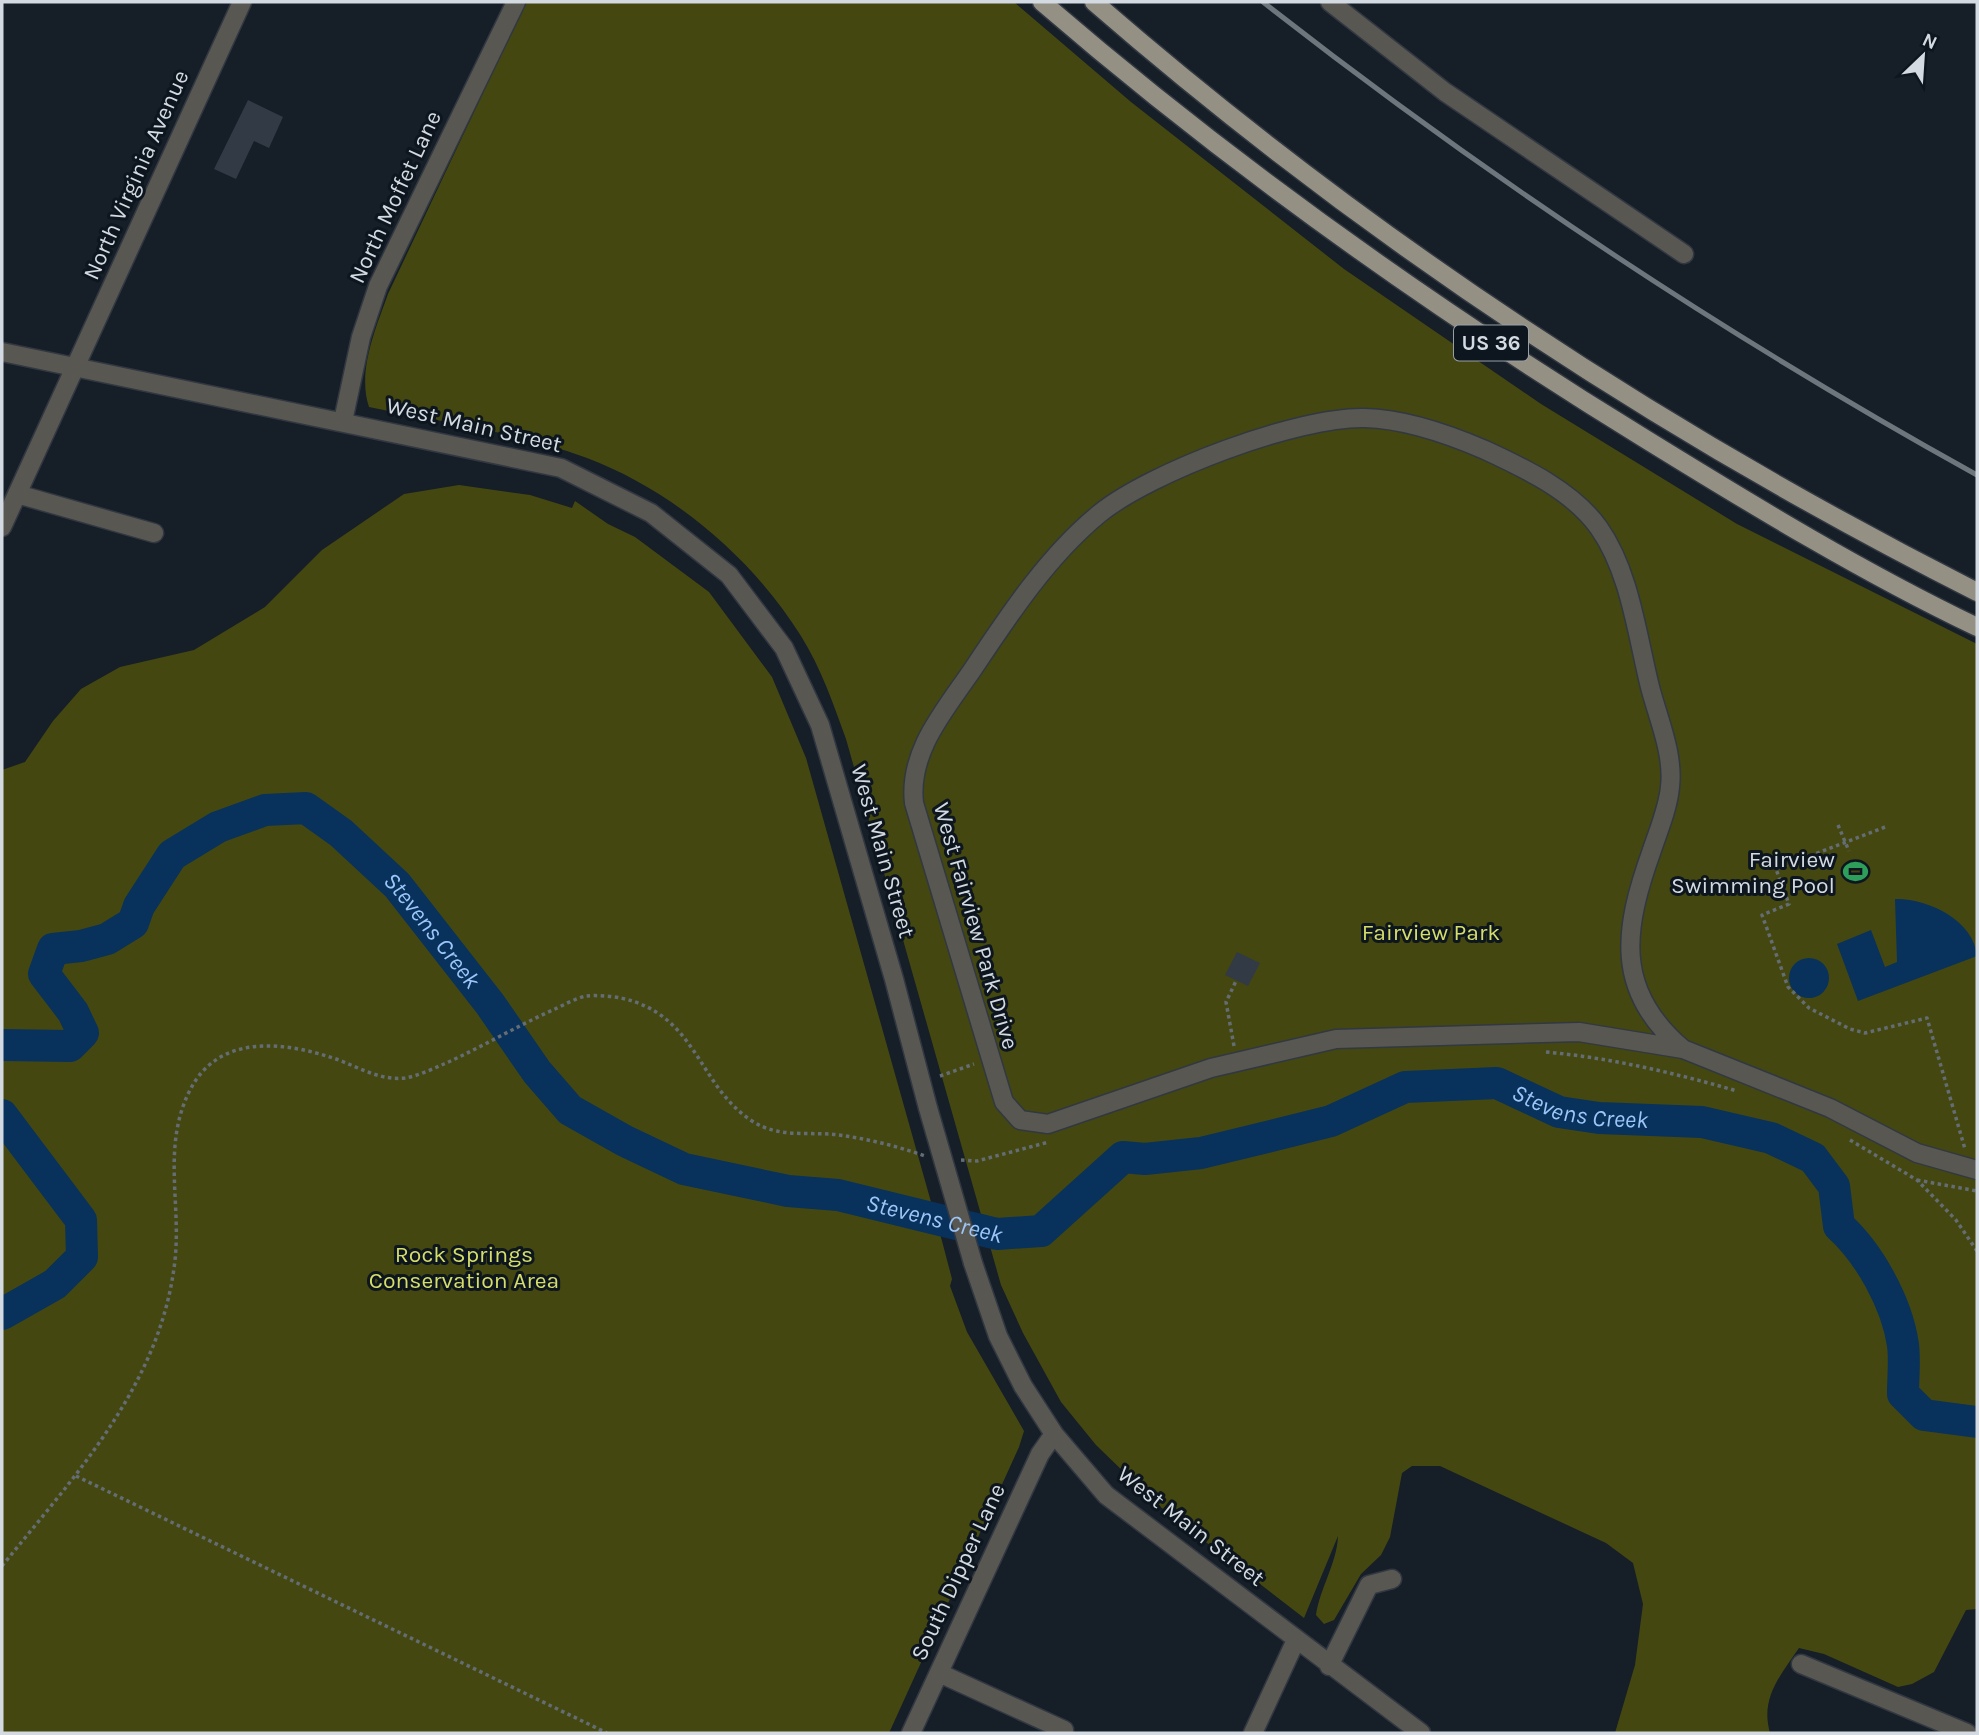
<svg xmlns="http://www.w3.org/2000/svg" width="1979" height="1735" viewBox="0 0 1979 1735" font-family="Karla,sans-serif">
	<rect width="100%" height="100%" fill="#161e28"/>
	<path fill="#444810" d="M 526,2 L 1014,2 L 1131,102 L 1344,269 L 1541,404 L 1737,524 L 1977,644 L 1977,1609 L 1966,1610 L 1934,1672 L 1912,1684 L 1898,1687 L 1824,1654 L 1799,1648 C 1780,1676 1760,1698 1770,1733 L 1615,1733 L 1635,1665 L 1643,1604 L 1633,1563 L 1606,1543 L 1440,1466 L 1412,1466 L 1402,1473 L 1390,1537 L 1381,1555 L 1361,1574 L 1334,1620 L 1324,1624 L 1316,1615 C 1320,1588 1337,1563 1338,1536 L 1304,1618 L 1158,1505 L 1096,1445 L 1061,1402 L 1023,1333 L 1001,1285 L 846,739 C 833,703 821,668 801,636 C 752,558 674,491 587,458 C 518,432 441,422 369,407 C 357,371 376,328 388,294 Z
		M 459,485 L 530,495 L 572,508 L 575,501 L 608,524 L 635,537 L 709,592 L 772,677 L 806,758 L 942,1241 L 952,1279 L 950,1286 L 967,1332 L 1024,1431 L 1019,1447 L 889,1733 L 2,1733 L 2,770 L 25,762 L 53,721 L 81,689 L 120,667 L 194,650 L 265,607 L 322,550 L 404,494 Z"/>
	<path fill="#08315c" d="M 1895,899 C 1927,898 1974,920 1977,956 L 1858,1001 L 1837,944 L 1871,930 L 1885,967 L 1897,962 Z
		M1789 978a20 20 0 1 1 40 0a20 20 0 1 1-40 0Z"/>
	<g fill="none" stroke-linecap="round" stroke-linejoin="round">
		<g stroke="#08315c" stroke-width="32">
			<path id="s1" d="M 2,1045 L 70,1046 L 83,1033 L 73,1012 L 44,974 L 53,949 L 81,946 L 107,939 L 133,923 L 139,906 L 172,855 L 218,827 L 265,810 L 306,808 L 341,833 L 397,885 L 490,1004 L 537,1072 L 570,1110 L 625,1141 L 684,1169 L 788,1191 L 838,1195 L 997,1234 L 1041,1231 L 1123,1157 L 1145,1159 L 1201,1153 L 1275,1135 L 1331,1121 L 1405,1087 L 1497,1083 L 1559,1112 L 1599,1118 L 1702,1122 L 1771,1138 L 1813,1158 L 1834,1186 L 1839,1226 C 1869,1253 1897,1303 1903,1345 C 1905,1360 1903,1378 1903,1394 L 1924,1415 L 1977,1422"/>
			<path d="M 2,1115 L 81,1220 L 82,1257 L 55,1284 L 2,1314"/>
		</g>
	</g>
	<path fill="#313a45" d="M 248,100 L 283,117 L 269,148 L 254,141 L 236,179 L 214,169 Z
		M 1237,952 L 1260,963 L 1248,986 L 1225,975 Z"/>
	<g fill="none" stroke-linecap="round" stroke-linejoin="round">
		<defs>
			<path id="minor" d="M 1330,2 L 1445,92 L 1684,254
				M 2,352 L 561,468 L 651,513 L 729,575 L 784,648 L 820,725 L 894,979 L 928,1108
				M 343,421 L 361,337 L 378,286 L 516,2
				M 17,494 L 154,533
				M 2,527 L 242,2
				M 1683,1049 C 1613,990 1624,928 1652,850 C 1659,829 1668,808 1670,787 C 1674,754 1658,718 1650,687 C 1637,635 1630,572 1599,528 C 1573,491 1524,468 1485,450 C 1448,434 1406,419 1365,418 C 1299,416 1150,472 1099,514 C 1049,555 1011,612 975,666 C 947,708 908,750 914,803 L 1004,1102 L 1020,1120 L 1048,1124 L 1211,1068 L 1336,1039 L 1579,1032 L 1683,1049 L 1830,1108 L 1917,1153 L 1977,1170
				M 973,1263 L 998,1336 L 1023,1386 L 1054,1434 L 1106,1495 L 1421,1733
				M 1801,1664 L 1967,1733
				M 1329,1666 L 1369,1585 L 1392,1579
				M 939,1673 L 1064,1730
				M 911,1733 L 1040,1454 L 1054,1434
				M 1253,1733 L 1296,1640"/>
			<path id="major" d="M 1042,2 C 1233,167 1432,308 1647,440 C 1754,506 1864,573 1977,627
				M 1094,2 C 1361,234 1661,432 1977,592"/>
		</defs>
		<use href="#minor" stroke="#313842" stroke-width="21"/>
		<use href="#major" stroke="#313842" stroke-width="21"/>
		<path stroke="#646c74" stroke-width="3.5" stroke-dasharray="3.5 3.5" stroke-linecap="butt" d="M 1838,825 L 1849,851
			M 1885,827 L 1776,869 L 1789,904 L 1762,915 L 1788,987 L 1809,1008 L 1850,1029 L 1865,1033 L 1927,1018 L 1965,1149
			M 1234,1046 L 1226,1002 L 1236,981
			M 1546,1052 C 1611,1058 1675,1073 1737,1091
			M 940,1076 L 974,1064
			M 1850,1140 L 1917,1180 L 1956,1220 L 1977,1251
			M 961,1160 L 977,1161 L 1049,1142
			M 1917,1180 L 1977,1191
			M 76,1476 L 607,1733
			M 2,1566 C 74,1477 158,1387 174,1268 C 183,1208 161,1150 189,1092 C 217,1034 281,1041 333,1058 C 357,1066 379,1081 405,1078 C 418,1076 432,1069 444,1064 C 482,1047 517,1026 555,1009 C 564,1005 576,998 586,996 C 596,995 611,996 621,998 C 698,1015 697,1085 752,1121 C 780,1139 809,1131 839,1135 C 868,1139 897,1146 925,1156"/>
		<use href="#minor" stroke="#595751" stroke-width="18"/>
		<use href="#major" stroke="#949184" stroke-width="18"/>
		<path stroke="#6d757d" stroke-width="5" d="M 1263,2 C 1489,179 1726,336 1977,475"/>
		<defs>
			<path id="minor-bridge" d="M 928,1108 L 973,1263"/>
		</defs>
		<use href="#minor-bridge" stroke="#313842" stroke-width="21" stroke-linecap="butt"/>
		<use href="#minor-bridge" stroke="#595751" stroke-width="18"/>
	</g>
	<defs>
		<symbol id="stadium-bare" viewBox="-9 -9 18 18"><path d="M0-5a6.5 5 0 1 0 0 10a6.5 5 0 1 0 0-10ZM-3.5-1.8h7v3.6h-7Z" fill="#2e9e5b" stroke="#0d151e" stroke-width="2.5" paint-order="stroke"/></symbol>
	</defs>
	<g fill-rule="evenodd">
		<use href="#stadium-bare" x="1838" y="854" width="35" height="35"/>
	</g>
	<g text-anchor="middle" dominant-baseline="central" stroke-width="6" stroke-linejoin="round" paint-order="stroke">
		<rect fill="#0d151e" stroke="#989fa6" stroke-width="2" x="1454" y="325.5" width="74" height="35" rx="5"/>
		<g font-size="21" font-weight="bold" fill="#d4dae1">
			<text x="1491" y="343">US 36</text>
		</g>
		<g font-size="23" fill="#d4dae1" stroke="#0d151e">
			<text transform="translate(136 175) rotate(-66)">North Virginia Avenue</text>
			<text transform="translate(395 197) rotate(-65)">North Moffet Lane</text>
			<text transform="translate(474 425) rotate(13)">West Main Street</text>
			<text transform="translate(883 851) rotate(74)">West Main Street</text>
			<text transform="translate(976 926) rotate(74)">West Fairview Park Drive</text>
			<text transform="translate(1191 1526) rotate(38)">West Main Street</text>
			<text transform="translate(958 1572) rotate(-65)">South Dipper Lane</text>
		</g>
		<g font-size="23" fill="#d4dae1" stroke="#0d151e" text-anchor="end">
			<text x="1835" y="859">Fairview<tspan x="1835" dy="26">Swimming Pool</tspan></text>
		</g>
		<g font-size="23" fill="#d5de69" stroke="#0d151e">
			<text x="1431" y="932">Fairview Park</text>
			<text x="464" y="1254">Rock Springs<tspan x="464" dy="26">Conservation Area</tspan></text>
		</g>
		<g font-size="24" font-style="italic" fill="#9cc6f8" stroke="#0d151e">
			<text stroke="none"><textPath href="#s1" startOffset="670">Stevens Creek</textPath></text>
			<text stroke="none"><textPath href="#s1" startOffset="1974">Stevens Creek</textPath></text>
			<text stroke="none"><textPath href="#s1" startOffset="1281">Stevens Creek</textPath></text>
		</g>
	</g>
	<rect width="1979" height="1735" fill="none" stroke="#d4dae1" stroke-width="7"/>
	<g transform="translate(1923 56) rotate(25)" stroke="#0d151e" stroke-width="5" paint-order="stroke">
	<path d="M0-5L12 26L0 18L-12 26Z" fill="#d4dae1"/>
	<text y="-10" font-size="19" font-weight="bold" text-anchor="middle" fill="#d4dae1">N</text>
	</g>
</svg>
